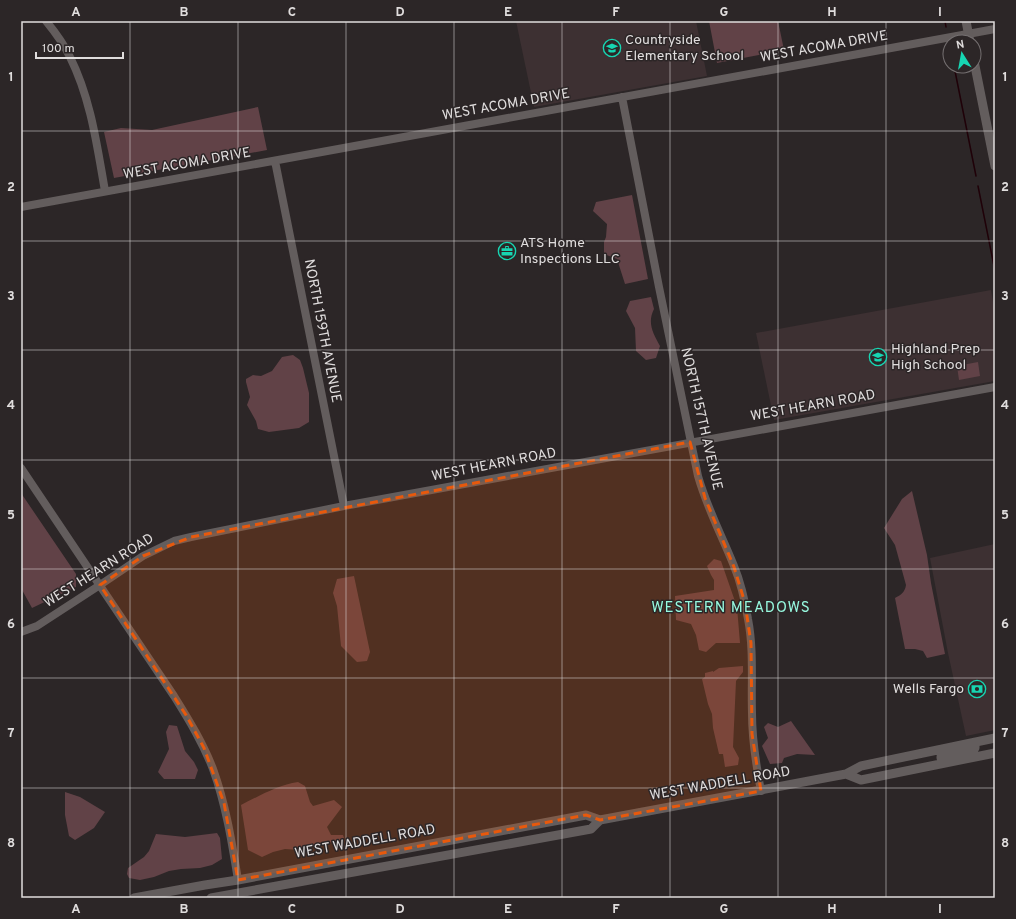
<svg xmlns="http://www.w3.org/2000/svg" width="1016" height="919" viewBox="0 0 1016 919" font-family="Overpass,sans-serif">
	<rect width="100%" height="100%" fill="#2c2627"/>
	<path fill="#3d3032" d="M 516,21 L 696,21 L 707,76 L 534,107 Z
		M 991,290 L 995,313 L 995,381 L 774,420 L 756,333 Z
		M 995,544 L 995,730 L 966,736 L 948,653 L 930,558 Z"/>
	<path fill="#614247" d="M 709,21 L 778,21 L 784,50 L 717,63 Z
		M 258,107 L 267,150 L 114,178 L 104,132 L 121,128 L 152,130 Z
		M 632,195 L 648,279 L 625,284 L 617,259 L 604,254 L 604,242 L 606,237 L 607,224 L 593,211 L 596,202 Z
		M 651,297 L 654,309 C 647,323 653,333 660,346 L 656,358 L 646,360 L 636,351 L 635,328 L 626,311 L 630,301 Z
		M 293,355 L 300,360 L 303,368 L 309,393 L 309,422 L 299,428 L 269,432 L 258,429 L 256,421 L 247,405 L 250,397 L 246,382 L 246,379 L 253,375 L 261,376 L 272,371 L 282,357 Z
		M 978,362 L 980,376 L 959,380 L 957,366 Z
		M 912,491 L 927,555 L 931,583 L 945,654 L 927,658 L 923,651 L 915,649 L 905,649 L 895,598 C 901,595 905,592 906,585 L 895,545 L 884,528 L 902,499 Z
		M 21,493 L 76,574 L 76,587 L 32,608 L 21,588 Z
		M 714,559 L 721,561 L 737,607 L 740,643 L 716,643 L 706,652 L 699,650 L 696,635 L 691,624 L 676,620 L 675,596 L 714,590 L 714,580 L 711,575 L 707,566 Z
		M 354,576 L 370,652 L 367,661 L 357,662 L 341,646 L 337,606 L 333,593 L 337,579 Z
		M 743,666 L 743,672 L 736,681 L 733,747 L 739,758 L 738,765 L 725,767 L 723,754 L 719,754 L 713,728 L 712,714 L 708,704 L 702,679 L 705,677 L 705,673 L 713,671 L 713,672 L 719,668 Z
		M 791,721 L 815,755 L 797,754 L 784,758 L 782,763 L 770,764 L 762,746 L 768,738 L 764,727 L 768,723 L 778,727 Z
		M 169,725 L 177,726 L 185,751 L 194,762 L 198,770 L 195,779 L 164,779 L 158,772 L 169,749 L 166,732 Z
		M 298,782 L 305,786 L 310,802 L 313,806 L 334,800 L 342,807 L 327,827 L 331,835 L 343,835 L 344,838 L 340,841 L 320,844 L 300,850 L 285,849 L 273,852 L 262,857 L 248,850 L 241,805 C 259,796 278,785 298,782 Z
		M 65,792 L 80,797 L 105,812 L 94,828 L 75,840 L 69,836 L 65,815 Z
		M 217,833 L 220,838 L 222,859 L 212,865 L 200,868 L 181,869 L 169,871 L 154,877 L 140,880 L 129,878 L 127,874 L 128,868 L 144,857 L 149,851 L 156,834 L 185,837 Z"/>
	<g fill="none" stroke-linecap="round" stroke-linejoin="round">
		<path stroke="#1f0108" stroke-width="1.5" d="M 945,21 L 946,27
			M 954,66 L 976,176
			M 978,186 L 995,271"/>
		<path stroke="#635d5d" stroke-width="8" d="M 46,21 C 55,32 64,44 70,57 C 91,99 97,146 105,191
			M 622,97 L 659,287 L 698,476 C 707,508 722,536 734,566 C 741,583 745,601 748,619 C 754,650 751,681 752,713 C 752,739 756,765 761,791
			M 275,161 L 344,506
			M 21,207 L 995,29
			M 21,468 L 174,696 C 189,720 203,743 213,769 C 226,805 232,843 238,880
			M 21,632 L 37,626 L 100,585 L 143,556 L 174,541 L 191,537 L 344,506 L 995,387"/>
		<path stroke="#635d5d" stroke-width="9" d="M 966,21 L 970,42
			M 974,61 L 995,166
			M 941,758 L 941,757 L 973,750 L 975,748 L 975,742
			M 846,774 L 861,780 L 995,753
			M 134,898 L 205,885 L 238,880 L 586,815 L 600,820 L 846,774 L 861,766 L 995,738
			M 211,898 C 338,874 465,853 591,829 L 600,820"/>
	</g>
	<path fill="#e8590c" fill-opacity="0.2" stroke="#e8590c" stroke-width="3" stroke-dasharray="8 5" stroke-linejoin="round" d="M 690,442 L 705,498 L 734,567 L 745,603 L 751,643 L 752,734 L 761,791 L 600,820 L 586,815 L 238,880 L 224,803 L 204,748 L 186,715 L 100,585 L 143,556 L 191,537 Z"/>
	<path fill="none" stroke="#e0dddd" stroke-width="1" stroke-opacity="0.55" d="M 130,21 L 130,898M 238,21 L 238,898M 346,21 L 346,898M 454,21 L 454,898M 562,21 L 562,898M 670,21 L 670,898M 778,21 L 778,898M 886,21 L 886,898M 21,131 L 995,131M 21,241 L 995,241M 21,350 L 995,350M 21,460 L 995,460M 21,569 L 995,569M 21,678 L 995,678M 21,788 L 995,788"/>
	<defs>
		<symbol id="school-ring" viewBox="-11 -11 22 22"><circle r="9.5" fill="#2c2627" stroke="#17d5b2" stroke-width="1.5"/><path d="M0-5L7-2L0 1L-7-2ZM-4 1L0 2.5L4 1V4Q0 6-4 4Z" fill="#17d5b2"/></symbol>
		<symbol id="office-ring" viewBox="-11 -11 22 22"><circle r="9.5" fill="#2c2627" stroke="#17d5b2" stroke-width="1.5"/><path d="M-6-3h4V-5.5h4V-3h4V5H-6ZM-1-4.5V-3h2v-1.5ZM-6 0V1H6V0Z" fill="#17d5b2"/></symbol>
		<symbol id="bank-ring" viewBox="-11 -11 22 22"><circle r="9.5" fill="#2c2627" stroke="#17d5b2" stroke-width="1.5"/><path d="M-6-4H6V4H-6ZM0-2.3a2.3 2.3 0 1 0 0 4.6a2.3 2.3 0 1 0 0-4.6Z" fill="#17d5b2"/></symbol>
	</defs>
	<g fill-rule="evenodd">
		<use href="#school-ring" x="602" y="38" width="20" height="20"/>
		<use href="#office-ring" x="497" y="241" width="20" height="20"/>
		<use href="#school-ring" x="868" y="347" width="20" height="20"/>
		<use href="#bank-ring" x="967" y="679" width="20" height="20"/>
	</g>
	<g text-anchor="middle" dominant-baseline="central" stroke-width="3" stroke-linejoin="round" paint-order="stroke">
		<g font-size="14" fill="#e0dddd" stroke="#2c2627" text-anchor="start">
			<text x="625" y="40">Countryside<tspan x="625" dy="16">Elementary School</tspan></text>
			<text x="520" y="243">ATS Home<tspan x="520" dy="16">Inspections LLC</tspan></text>
			<text x="891" y="349">Highland Prep<tspan x="891" dy="16">High School</tspan></text>
			<text x="964" y="689" text-anchor="end">Wells Fargo</text>
		</g>
		<g font-size="14" fill="#e0dddd" stroke="#2c2627">
			<text transform="translate(824 47) rotate(-10)">WEST ACOMA DRIVE</text>
			<text transform="translate(506 105) rotate(-10)">WEST ACOMA DRIVE</text>
			<text transform="translate(187 164) rotate(-10)">WEST ACOMA DRIVE</text>
			<text transform="translate(322 331) rotate(79)">NORTH 159TH AVENUE</text>
			<text transform="translate(813 406) rotate(-10)">WEST HEARN ROAD</text>
			<text transform="translate(701 419) rotate(77)">NORTH 157TH AVENUE</text>
			<text transform="translate(494 465) rotate(-11)">WEST HEARN ROAD</text>
			<text transform="translate(99 571) rotate(-32)">WEST HEARN ROAD</text>
			<text transform="translate(720 784) rotate(-10)">WEST WADDELL ROAD</text>
			<text transform="translate(365 842) rotate(-10)">WEST WADDELL ROAD</text>
		</g>
		<g font-size="15" letter-spacing="1" fill="#97f9df" stroke="#2c2627">
			<text x="731" y="608">WESTERN MEADOWS</text>
		</g>
	</g>
	<rect width="1016" height="919" fill="none" stroke="#2c2627" stroke-width="44"/>
	<g transform="translate(962 54) rotate(349)"><circle r="19" fill="#2c2627" stroke="#746f70"/>
	<path d="M0-3L7 15L0 10L-7 15Z" fill="#17d5b2"/>
	<text y="-6" font-size="11" font-weight="bold" text-anchor="middle" fill="#e0dddd">N</text>
	</g>
	<path d="M36 52v6h87v-6" fill="none" stroke="#e0dddd" stroke-width="2"/>
	<text x="42" y="52" font-size="12" fill="#e0dddd" stroke="#2c2627" stroke-width="3" paint-order="stroke">100 m</text>
	<rect x="22" y="22" width="972" height="875" fill="none" stroke="#e0dddd" stroke-width="1.5"/>
	<g font-size="13" text-anchor="middle" font-weight="bold" fill="#e0dddd">
		<text x="76" y="16">A</text>
		<text x="184" y="16">B</text>
		<text x="292" y="16">C</text>
		<text x="400" y="16">D</text>
		<text x="508" y="16">E</text>
		<text x="616" y="16">F</text>
		<text x="724" y="16">G</text>
		<text x="832" y="16">H</text>
		<text x="940" y="16">I</text>
		<text x="11" y="81">1</text>
		<text x="1005" y="81">1</text>
		<text x="11" y="191">2</text>
		<text x="1005" y="191">2</text>
		<text x="11" y="300">3</text>
		<text x="1005" y="300">3</text>
		<text x="11" y="409">4</text>
		<text x="1005" y="409">4</text>
		<text x="11" y="519">5</text>
		<text x="1005" y="519">5</text>
		<text x="11" y="628">6</text>
		<text x="1005" y="628">6</text>
		<text x="11" y="737">7</text>
		<text x="1005" y="737">7</text>
		<text x="11" y="847">8</text>
		<text x="1005" y="847">8</text>
		<text x="76" y="913">A</text>
		<text x="184" y="913">B</text>
		<text x="292" y="913">C</text>
		<text x="400" y="913">D</text>
		<text x="508" y="913">E</text>
		<text x="616" y="913">F</text>
		<text x="724" y="913">G</text>
		<text x="832" y="913">H</text>
		<text x="940" y="913">I</text>
	</g>
</svg>
